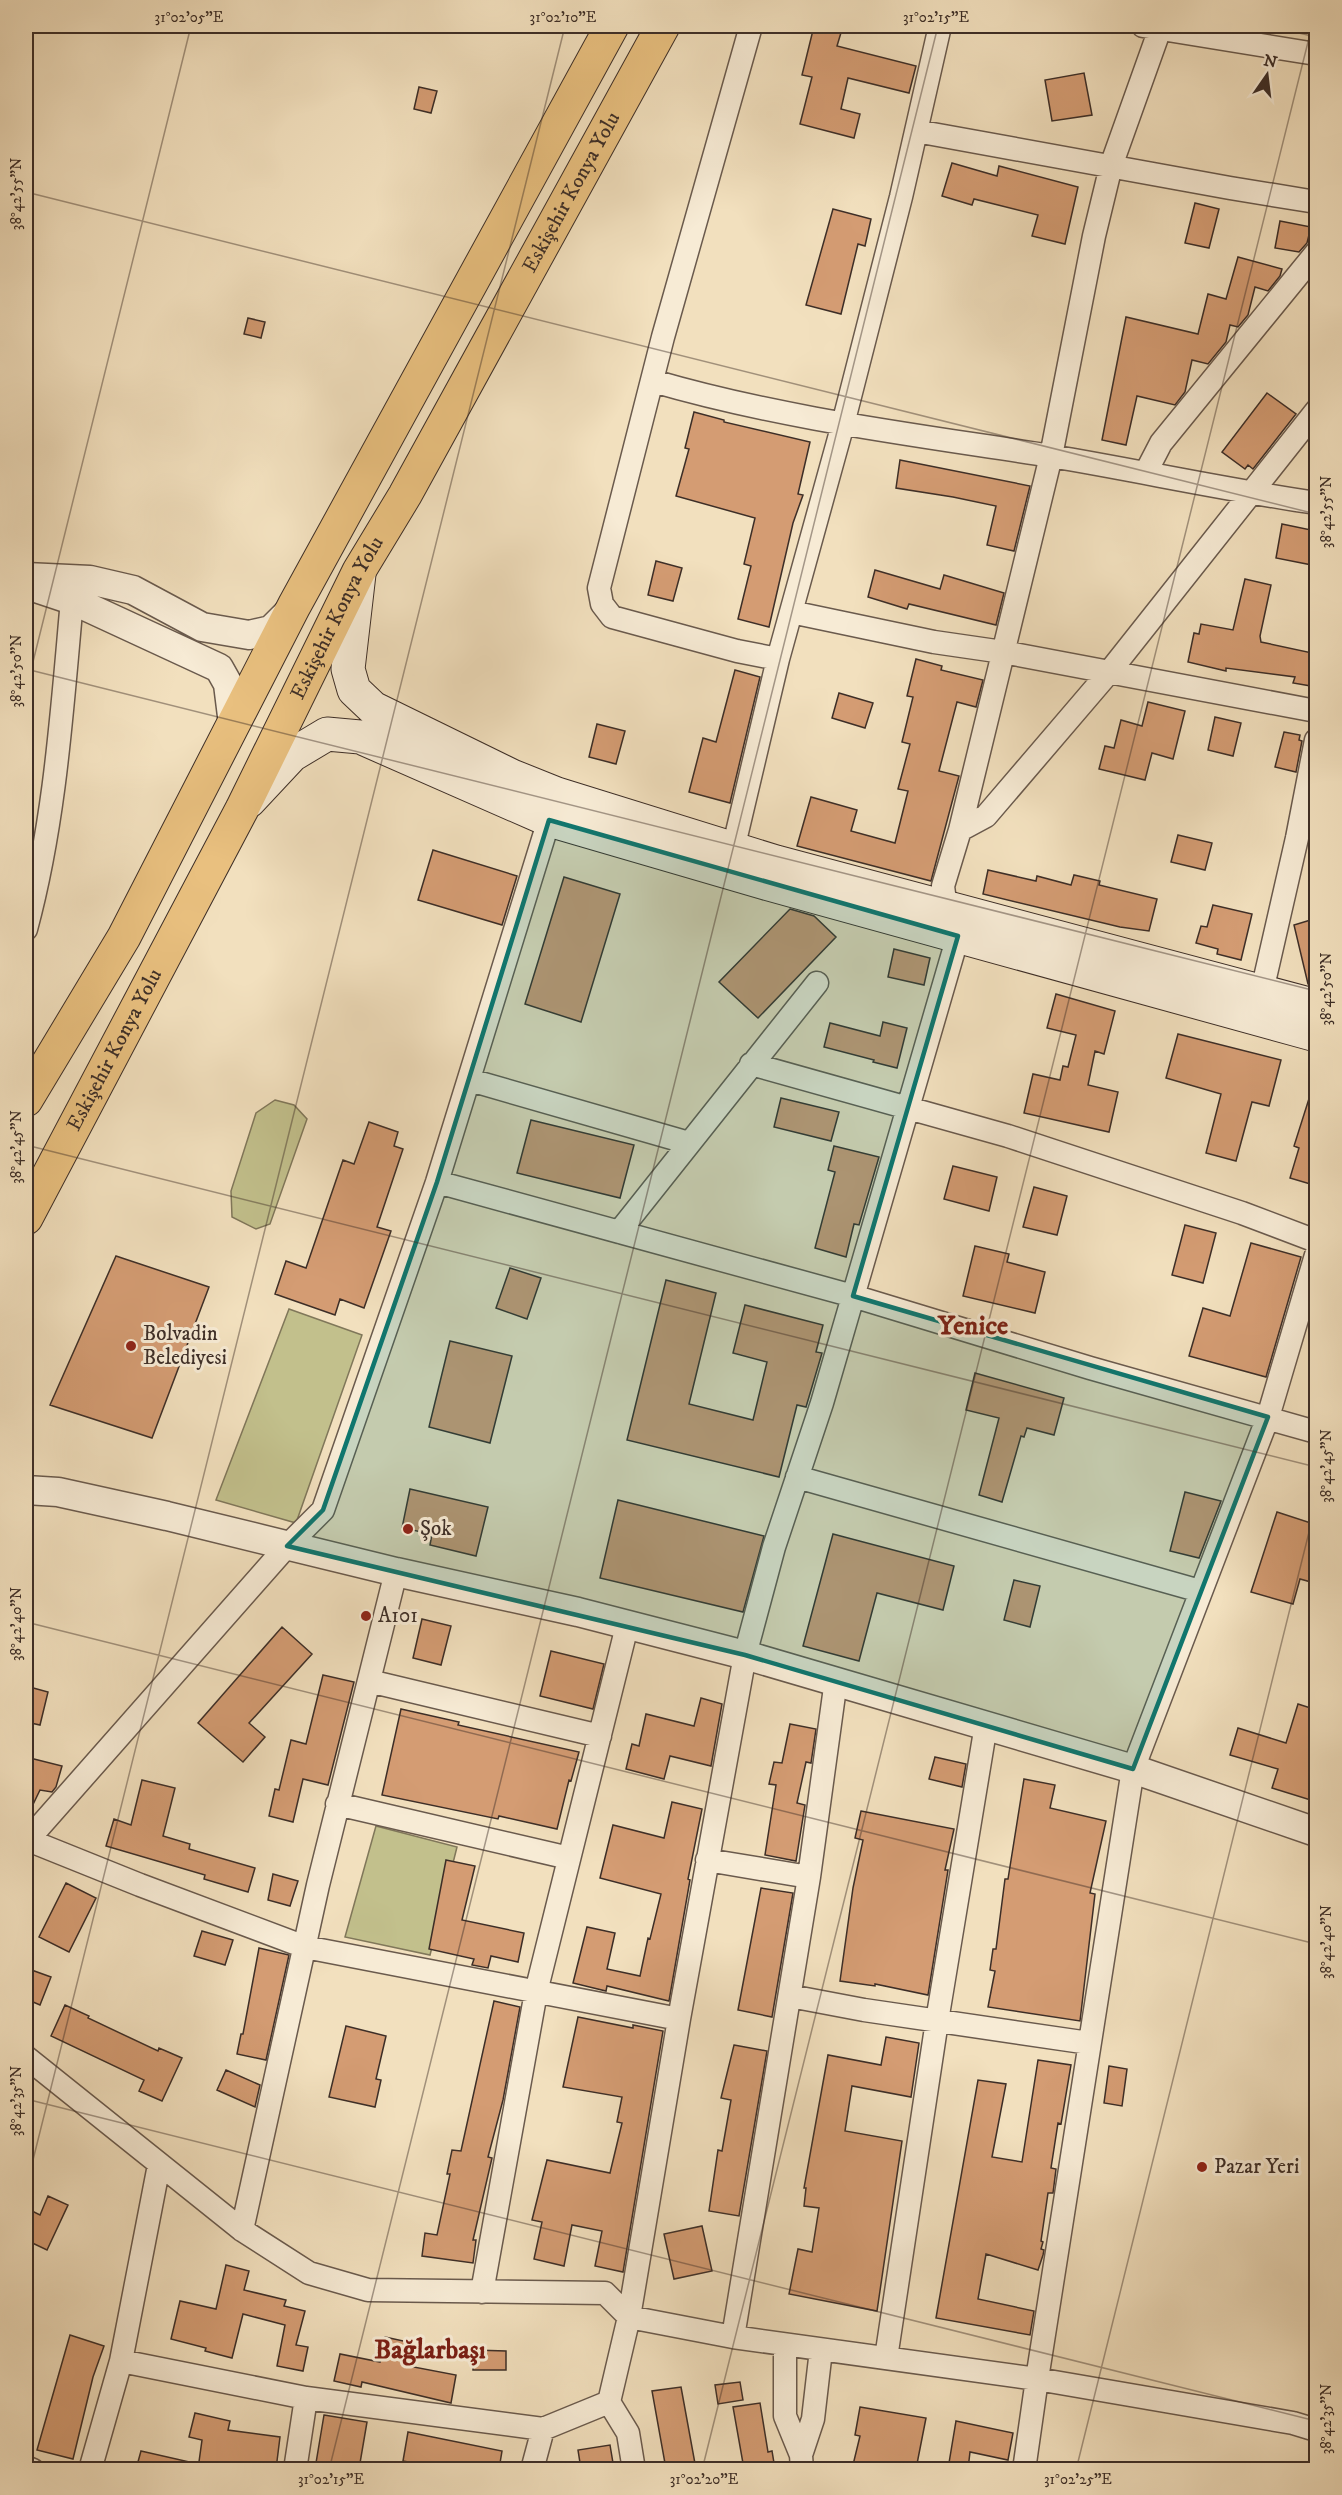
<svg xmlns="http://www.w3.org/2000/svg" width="1342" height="2495" viewBox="0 0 1342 2495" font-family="'IM FELL DW Pica',serif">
	<rect width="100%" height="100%" fill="#f2e0be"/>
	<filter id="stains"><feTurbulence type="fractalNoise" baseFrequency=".00333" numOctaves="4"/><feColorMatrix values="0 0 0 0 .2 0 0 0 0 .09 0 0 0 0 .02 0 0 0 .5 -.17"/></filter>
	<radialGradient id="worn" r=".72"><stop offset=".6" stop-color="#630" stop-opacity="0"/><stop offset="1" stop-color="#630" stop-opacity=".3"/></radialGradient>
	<path fill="#c2c08c" stroke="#80775a" stroke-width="1.5" d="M 275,1100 L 294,1105 L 307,1119 L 270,1224 L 256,1229 L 232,1217 L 231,1191 L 256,1113 Z
		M 289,1309 L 362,1335 L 296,1523 L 216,1500 Z
		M 376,1826 L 457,1847 L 430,1955 L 345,1937 Z"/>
	<path fill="#d49c73" stroke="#3d2e27" stroke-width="1.5" d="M 814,26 L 843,26 L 837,46 L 916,66 L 909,93 L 848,78 L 841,109 L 860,114 L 854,138 L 800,124 L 812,77 L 802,75 Z
		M 1084,73 L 1092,115 L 1052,121 L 1045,80 Z
		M 419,87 L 437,91 L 431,113 L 414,109 Z
		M 952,163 L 997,176 L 999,166 L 1078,187 L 1065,244 L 1032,236 L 1038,215 L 974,199 L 972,205 L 942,196 Z
		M 1195,203 L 1219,209 L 1209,248 L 1185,243 Z
		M 833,209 L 871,219 L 865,246 L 858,244 L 841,314 L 806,305 Z
		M 1280,221 L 1311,227 L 1307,243 L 1299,252 L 1275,248 Z
		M 1238,257 L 1282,269 L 1280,276 L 1268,291 L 1255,287 L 1248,315 L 1238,327 L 1230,325 L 1226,342 L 1208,364 L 1192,360 L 1185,392 L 1175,405 L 1137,396 L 1126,445 L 1102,440 L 1126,317 L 1198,334 L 1208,294 L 1226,299 Z
		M 248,318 L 265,322 L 261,338 L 244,334 Z
		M 1267,393 L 1296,414 L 1253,469 L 1248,465 L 1245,469 L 1222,452 Z
		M 694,412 L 724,420 L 724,422 L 810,442 L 798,494 L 803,495 L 793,523 L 769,627 L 738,619 L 751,566 L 744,564 L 755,518 L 676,496 L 689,449 L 685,448 Z
		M 900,460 L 1030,486 L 1014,551 L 987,545 L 996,506 L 953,497 L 896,488 Z
		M 1282,524 L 1316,531 L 1313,547 L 1317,547 L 1317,566 L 1276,558 Z
		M 656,561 L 682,568 L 673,601 L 648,595 Z
		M 875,570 L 940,589 L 944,575 L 1004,593 L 996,625 L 909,604 L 907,609 L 868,597 Z
		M 1245,579 L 1271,585 L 1260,636 L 1261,642 L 1317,654 L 1317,687 L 1293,683 L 1295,677 L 1226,668 L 1226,671 L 1188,662 L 1194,633 L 1199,634 L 1201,624 L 1233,630 Z
		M 916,659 L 942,666 L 941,670 L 983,680 L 976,707 L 957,702 L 939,771 L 959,776 L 931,881 L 797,846 L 811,797 L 857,810 L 851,831 L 895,843 L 908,791 L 898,789 L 910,744 L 902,742 L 913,697 L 907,696 Z
		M 735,670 L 760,677 L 730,803 L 689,792 L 703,738 L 716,742 Z
		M 839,693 L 873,703 L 865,728 L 832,718 Z
		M 1148,702 L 1185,711 L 1173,759 L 1152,753 L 1145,780 L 1099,769 L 1105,746 L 1114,748 L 1121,720 L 1142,726 Z
		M 1215,717 L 1241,723 L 1233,756 L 1208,750 Z
		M 597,724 L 625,731 L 616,764 L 589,757 Z
		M 1284,732 L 1300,735 L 1299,740 L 1302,741 L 1296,772 L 1275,767 Z
		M 1178,835 L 1212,843 L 1205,870 L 1171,862 Z
		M 433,850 L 517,876 L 502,925 L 418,900 Z
		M 988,870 L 1036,881 L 1037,876 L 1071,885 L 1074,875 L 1100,881 L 1099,885 L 1157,899 L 1149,931 L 1120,927 L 983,894 Z
		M 564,877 L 620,894 L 581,1022 L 525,1004 Z
		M 1213,905 L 1252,914 L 1241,960 L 1217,954 L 1218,949 L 1196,943 L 1201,926 L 1207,927 Z
		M 790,909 L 814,916 L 836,937 L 758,1018 L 719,982 Z
		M 1317,918 L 1317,987 L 1308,984 L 1294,925 Z
		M 894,949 L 930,958 L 924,985 L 888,977 Z
		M 1056,994 L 1115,1011 L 1104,1054 L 1095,1051 L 1088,1085 L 1118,1092 L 1109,1132 L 1024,1113 L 1033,1074 L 1060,1080 L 1063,1066 L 1068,1067 L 1076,1035 L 1047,1028 Z
		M 883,1022 L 907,1028 L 897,1068 L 873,1062 L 874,1060 L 824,1047 L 830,1023 L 880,1036 Z
		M 1178,1034 L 1281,1060 L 1269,1106 L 1252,1102 L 1236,1161 L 1206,1153 L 1221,1094 L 1166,1078 Z
		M 1313,1086 L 1317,1086 L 1317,1186 L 1290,1178 L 1299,1148 L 1294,1146 Z
		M 781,1098 L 839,1112 L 831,1141 L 774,1127 Z
		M 531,1120 L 634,1145 L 620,1198 L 517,1173 Z
		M 369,1122 L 398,1132 L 394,1146 L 403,1149 L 377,1227 L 391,1231 L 364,1308 L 340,1299 L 335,1315 L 275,1294 L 286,1261 L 306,1268 L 343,1160 L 354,1164 Z
		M 834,1146 L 879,1157 L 859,1225 L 854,1224 L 846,1257 L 815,1248 L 835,1172 L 828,1170 Z
		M 953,1166 L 997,1177 L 989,1211 L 944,1199 Z
		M 1034,1187 L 1067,1196 L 1057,1235 L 1023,1227 Z
		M 1185,1225 L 1216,1233 L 1203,1283 L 1172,1275 Z
		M 1251,1243 L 1301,1257 L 1266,1377 L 1189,1356 L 1203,1308 L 1230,1316 Z
		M 975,1246 L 1009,1254 L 1007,1262 L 1045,1272 L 1035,1313 L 963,1296 Z
		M 116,1256 L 209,1287 L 152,1438 L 50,1405 Z
		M 510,1268 L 541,1278 L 527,1319 L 496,1308 Z
		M 666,1280 L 716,1293 L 689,1404 L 753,1420 L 767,1362 L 733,1353 L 745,1305 L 823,1325 L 816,1352 L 822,1353 L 806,1407 L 797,1405 L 779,1477 L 627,1440 Z
		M 450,1341 L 512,1356 L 490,1443 L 429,1427 Z
		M 975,1373 L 1064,1398 L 1054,1435 L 1027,1428 L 1024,1437 L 1021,1436 L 1002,1502 L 979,1495 L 999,1418 L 966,1410 Z
		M 410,1489 L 488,1507 L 476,1556 L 430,1545 L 432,1534 L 402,1528 Z
		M 1185,1492 L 1221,1501 L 1199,1558 L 1170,1551 Z
		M 618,1500 L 764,1536 L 743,1612 L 600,1578 Z
		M 1277,1512 L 1317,1525 L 1317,1537 L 1310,1556 L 1317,1558 L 1317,1565 L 1311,1582 L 1300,1579 L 1293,1604 L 1251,1592 Z
		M 833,1534 L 954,1566 L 943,1610 L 877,1593 L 859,1661 L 803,1646 Z
		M 1014,1580 L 1040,1586 L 1030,1627 L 1004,1620 Z
		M 422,1619 L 451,1626 L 441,1665 L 413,1658 Z
		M 282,1627 L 312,1654 L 249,1723 L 265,1737 L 243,1762 L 198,1723 Z
		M 551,1651 L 604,1664 L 593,1709 L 540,1696 Z
		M 323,1675 L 354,1682 L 328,1785 L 303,1779 L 293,1822 L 269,1816 L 275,1789 L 279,1790 L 291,1740 L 306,1744 Z
		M 26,1686 L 48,1692 L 40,1725 L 26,1722 Z
		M 701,1698 L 722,1704 L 711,1766 L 670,1756 L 664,1779 L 626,1769 L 632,1744 L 639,1746 L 646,1714 L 694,1726 Z
		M 1298,1704 L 1317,1710 L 1317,1802 L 1272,1788 L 1278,1769 L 1230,1755 L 1238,1728 L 1286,1743 Z
		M 401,1709 L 459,1722 L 458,1725 L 579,1752 L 571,1781 L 569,1780 L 557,1829 L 499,1816 L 498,1819 L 382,1795 Z
		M 790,1724 L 816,1729 L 811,1763 L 806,1762 L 797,1803 L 805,1805 L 796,1861 L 765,1855 L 776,1785 L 769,1784 L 774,1762 L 782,1763 Z
		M 26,1757 L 62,1766 L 56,1787 L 52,1792 L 40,1790 L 26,1819 Z
		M 935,1757 L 966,1764 L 962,1787 L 929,1779 Z
		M 1024,1779 L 1055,1785 L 1050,1808 L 1106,1821 L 1090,1893 L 1095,1894 L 1080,2021 L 988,2007 L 995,1971 L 990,1970 L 993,1949 L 996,1949 L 1005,1879 L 1008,1879 Z
		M 142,1780 L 175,1788 L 163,1836 L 190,1844 L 189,1849 L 255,1868 L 248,1892 L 204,1879 L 205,1875 L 106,1846 L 114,1819 L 131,1825 Z
		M 672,1802 L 702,1809 L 688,1879 L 690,1880 L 669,2001 L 607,1986 L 606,1991 L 573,1983 L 587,1927 L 615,1933 L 607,1969 L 640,1976 L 648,1938 L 650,1939 L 661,1894 L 600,1878 L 613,1825 L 664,1838 Z
		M 861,1811 L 954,1829 L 945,1870 L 948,1870 L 928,1995 L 875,1984 L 875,1986 L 840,1981 L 853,1888 L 863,1840 L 855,1838 Z
		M 446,1860 L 475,1866 L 462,1920 L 524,1933 L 518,1962 L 491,1956 L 488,1968 L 472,1965 L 474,1959 L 429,1949 Z
		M 273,1874 L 298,1881 L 290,1906 L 268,1900 Z
		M 66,1883 L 96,1898 L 69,1952 L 39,1937 Z
		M 761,1888 L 793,1893 L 772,2017 L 738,2010 Z
		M 202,1931 L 233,1940 L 225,1965 L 194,1956 Z
		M 259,1948 L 289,1955 L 266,2060 L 237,2054 L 241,2034 L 243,2034 Z
		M 26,1968 L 51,1977 L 40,2005 L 26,1999 Z
		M 494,2001 L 520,2007 L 503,2100 L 488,2157 L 492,2158 L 473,2240 L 476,2240 L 473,2263 L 422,2256 L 425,2233 L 437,2235 L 450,2174 L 447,2174 L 452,2150 L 461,2151 Z
		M 65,2005 L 89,2016 L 88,2018 L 158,2051 L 159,2048 L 182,2058 L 162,2101 L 139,2091 L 144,2080 L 51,2036 Z
		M 578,2017 L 633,2028 L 633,2025 L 663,2031 L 623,2272 L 595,2266 L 602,2231 L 572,2225 L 564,2266 L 534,2259 L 542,2222 L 532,2220 L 547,2160 L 610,2173 L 622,2123 L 617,2122 L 622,2097 L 563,2087 Z
		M 346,2026 L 386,2036 L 376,2079 L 381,2080 L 375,2107 L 329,2097 Z
		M 886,2037 L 919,2043 L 911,2097 L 852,2086 L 845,2131 L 902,2141 L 877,2311 L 789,2294 L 798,2249 L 812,2252 L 819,2208 L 804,2206 L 806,2188 L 804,2188 L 828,2055 L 881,2065 Z
		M 734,2045 L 767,2051 L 739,2216 L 709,2211 L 718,2150 L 722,2151 L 731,2100 L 721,2098 Z
		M 1038,2060 L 1071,2065 L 1061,2124 L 1058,2123 L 1051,2168 L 1056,2169 L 1053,2193 L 1048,2193 L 1041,2241 L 1043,2242 L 1041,2249 L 1044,2250 L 1043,2255 L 1038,2270 L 986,2254 L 978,2299 L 1034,2311 L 1030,2335 L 936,2318 L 978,2080 L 1006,2084 L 992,2157 L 1022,2162 Z
		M 1109,2066 L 1127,2069 L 1122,2106 L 1104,2103 Z
		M 226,2070 L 260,2085 L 255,2107 L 217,2090 Z
		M 48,2196 L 68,2205 L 47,2250 L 26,2240 L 26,2208 L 40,2215 Z
		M 702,2226 L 712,2271 L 674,2279 L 664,2234 Z
		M 226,2265 L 249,2271 L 244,2290 L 286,2300 L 284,2306 L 305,2311 L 296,2345 L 308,2347 L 303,2371 L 277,2366 L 285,2325 L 243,2314 L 232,2358 L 205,2351 L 206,2348 L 171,2339 L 180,2301 L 216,2309 Z
		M 70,2335 L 104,2346 L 93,2377 L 73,2459 L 37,2450 Z
		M 385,2337 L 408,2342 L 403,2365 L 456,2375 L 451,2403 L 362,2382 L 361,2387 L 334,2381 L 340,2354 L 380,2362 Z
		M 473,2350 L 506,2351 L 506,2370 L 473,2370 Z
		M 740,2382 L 743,2400 L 718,2404 L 715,2385 Z
		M 681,2387 L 696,2469 L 666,2469 L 652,2391 Z
		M 760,2403 L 768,2452 L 772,2451 L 775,2469 L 744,2469 L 733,2407 Z
		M 860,2407 L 926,2418 L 916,2469 L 852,2469 L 860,2436 L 855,2435 Z
		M 195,2413 L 230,2421 L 228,2430 L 280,2437 L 276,2469 L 198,2469 L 202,2440 L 189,2437 Z
		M 324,2415 L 367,2422 L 359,2469 L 315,2469 Z
		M 956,2421 L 1013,2433 L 1008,2460 L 970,2452 L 968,2469 L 948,2469 Z
		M 408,2432 L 502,2451 L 499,2469 L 471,2469 L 441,2464 L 440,2468 L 403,2461 Z
		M 610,2445 L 614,2469 L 581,2469 L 578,2450 Z
		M 141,2451 L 194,2463 L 193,2469 L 136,2469 Z"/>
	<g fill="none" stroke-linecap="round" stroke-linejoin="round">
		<defs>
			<path id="minor" d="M 751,26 L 663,337 L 599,588 L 602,604 L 612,617 L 737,651 L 778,659
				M 1143,26 L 1316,54
				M 916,131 L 1230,188 L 1316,202
				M 653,381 C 783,419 917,435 1051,456 L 1094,236 L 1111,166 L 1161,26
				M 1146,472 L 1161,443 L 1316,253
				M 791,612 L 934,642 L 1003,652 L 1316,711
				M 960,830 L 1051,456 C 1140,471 1227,490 1316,503
				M 730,862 L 778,659 L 843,424 L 901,197 L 940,26
				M 26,929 C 55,822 62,710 72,600
				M 1262,991 L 1297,838 L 1316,740
				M 751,1064 L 1008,1136 L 1242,1213 L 1316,1241
				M 470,1080 L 689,1143
				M 437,1182 L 853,1296 L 1090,1368 L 1316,1432
				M 619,1232 L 817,983
				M 797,1477 L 1200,1591
				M 369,1681 L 600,1736
				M 337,1804 L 569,1858
				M 28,1840 L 140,1885 L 305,1947 L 679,2019
				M 26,1842 L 287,1546 L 323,1510 L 437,1182 L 553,807
				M 707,1860 L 809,1877
				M 790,1996 L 864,2010 L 1089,2043
				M 26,2057 L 242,2230 L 309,2273 L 368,2290 L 605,2293 L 629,2317 L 733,2337 L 1037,2379 L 1293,2423 L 1316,2430
				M 242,2230 L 318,1885 L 396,1572
				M 482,2292 L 536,1992 L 627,1626
				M 733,2337 L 809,1877 L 836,1680
				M 785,2345 L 785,2416 L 801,2455 L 802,2470
				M 886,2358 L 937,2021 L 986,1725
				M 121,2361 L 306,2398 L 543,2429 L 609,2402
				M 801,2455 L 813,2419 L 821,2350
				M 26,2467 L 33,2470
				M 90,2470 L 121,2361 L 159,2165
				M 295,2470 L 306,2398
				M 532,2470 L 543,2429
				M 634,2470 L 628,2433 L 609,2402 L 629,2317 L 679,2019 L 745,1655 L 774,1547 L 822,1403 L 958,936 L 946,909 L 943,886 L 960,830 L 986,816 L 1110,671 L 1316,411
				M 1024,2470 L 1037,2379 L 1133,1769 L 1268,1417 L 1316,1255"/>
			<path id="tertiary" d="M 26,577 L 90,580 L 133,590 L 202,627 L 249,635 L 271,630 L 291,610
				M 33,587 L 72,600 L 219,668 L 228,684 L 233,724
				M 26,1490 L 58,1492 L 167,1516 L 396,1572 L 578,1612 L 745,1655 L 1133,1769 L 1316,1832"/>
			<path id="secondary" d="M 359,574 L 348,669 L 354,690 L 373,708 L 512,776 L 557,794 L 776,862 L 1316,1006
				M 249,801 L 292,755 L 327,734 L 360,737 L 549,820 L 765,883 L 1316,1035"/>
			<g id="trunk">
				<path d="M 26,1100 L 124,937 L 294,606 L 612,26"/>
				<path id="s1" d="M 26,1218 L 242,809 L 359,571 L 405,495 L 663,26"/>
			</g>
		</defs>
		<use href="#minor" stroke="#6a5a4d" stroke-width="25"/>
		<use href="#tertiary" stroke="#6a5a4d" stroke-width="31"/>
		<use href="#secondary" stroke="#3d2e27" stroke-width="35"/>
		<use href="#trunk" stroke="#3d2e27" stroke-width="35"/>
		<use href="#minor" stroke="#f7ebd5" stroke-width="22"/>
		<use href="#tertiary" stroke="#f7ebd5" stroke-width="28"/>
		<use href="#secondary" stroke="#f7ebd5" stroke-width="33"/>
		<use href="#trunk" stroke="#e9c07f" stroke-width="33"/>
	</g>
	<path fill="#0f766e" fill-opacity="0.2" stroke="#0f766e" stroke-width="4.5" stroke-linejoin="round" d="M 549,820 L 958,936 L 853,1296 L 1268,1417 L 1133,1769 L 745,1655 L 287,1546 L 323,1510 L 437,1182 Z"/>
	<path fill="none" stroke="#3d2e27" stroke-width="1.5" stroke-opacity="0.45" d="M 1269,26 L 1316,37M 26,192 L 1316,514M 26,669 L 1316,991M 26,690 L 191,26M 26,1145 L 1316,1467M 26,1622 L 1316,1944M 26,2099 L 1316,2421M 26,2188 L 565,26M 329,2470 L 938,26M 702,2470 L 1312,26M 1076,2470 L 1316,1504"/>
	<g fill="#8f2418" stroke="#f7ebd5" stroke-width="2">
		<circle cx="131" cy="1346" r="6"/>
		<circle cx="408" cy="1529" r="6"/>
		<circle cx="366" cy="1616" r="6"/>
		<circle cx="1202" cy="2167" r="6"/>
	</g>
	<g text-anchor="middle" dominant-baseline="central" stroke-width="6" stroke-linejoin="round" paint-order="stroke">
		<g font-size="21" fill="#3d2e27" stroke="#f7ebd5">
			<text stroke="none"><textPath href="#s1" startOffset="1162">Eskişehir Konya Yolu</textPath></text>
			<text stroke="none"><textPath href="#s1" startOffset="676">Eskişehir Konya Yolu</textPath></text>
			<text stroke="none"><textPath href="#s1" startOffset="190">Eskişehir Konya Yolu</textPath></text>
		</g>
		<g font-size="21" fill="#3d2e27" stroke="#f7ebd5" text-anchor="start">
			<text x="143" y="1334">Bolvadin<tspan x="143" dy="24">Belediyesi</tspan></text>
			<text x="420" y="1529">Şok</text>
			<text x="378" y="1616">A101</text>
			<text x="1214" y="2167">Pazar Yeri</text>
		</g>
		<g font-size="27" font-weight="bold" fill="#7a1f14" stroke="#f7ebd5">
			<text x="973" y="1326">Yenice</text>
			<text x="430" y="2350">Bağlarbaşı</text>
		</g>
	</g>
	<rect width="1342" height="2495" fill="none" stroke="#f2e0be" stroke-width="66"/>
	<g transform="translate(1267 75) rotate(14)" stroke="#f7ebd5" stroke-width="4.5" paint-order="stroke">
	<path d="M0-4.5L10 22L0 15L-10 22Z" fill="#3d2e27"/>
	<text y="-9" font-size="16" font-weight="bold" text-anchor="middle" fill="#3d2e27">N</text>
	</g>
	<rect x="33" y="33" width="1276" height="2429" fill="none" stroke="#3d2e27" stroke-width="2"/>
	<g font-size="15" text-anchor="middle" fill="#3d2e27">
		<text x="189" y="22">31°02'05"E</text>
		<text x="563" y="22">31°02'10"E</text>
		<text x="936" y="22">31°02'15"E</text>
		<text transform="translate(16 194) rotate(-90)" y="5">38°42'55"N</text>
		<text transform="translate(1326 512) rotate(-90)" y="5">38°42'55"N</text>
		<text transform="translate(16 671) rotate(-90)" y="5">38°42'50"N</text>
		<text transform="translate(1326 989) rotate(-90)" y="5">38°42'50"N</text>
		<text transform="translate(16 1147) rotate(-90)" y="5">38°42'45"N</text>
		<text transform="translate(1326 1466) rotate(-90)" y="5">38°42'45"N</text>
		<text transform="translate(16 1624) rotate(-90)" y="5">38°42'40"N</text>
		<text transform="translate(1326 1942) rotate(-90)" y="5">38°42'40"N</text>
		<text transform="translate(16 2101) rotate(-90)" y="5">38°42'35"N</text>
		<text transform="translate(1326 2419) rotate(-90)" y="5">38°42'35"N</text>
		<text x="331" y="2484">31°02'15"E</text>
		<text x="704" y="2484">31°02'20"E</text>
		<text x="1078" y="2484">31°02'25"E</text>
	</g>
	<rect width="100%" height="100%" filter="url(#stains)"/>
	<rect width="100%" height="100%" fill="url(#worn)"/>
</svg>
